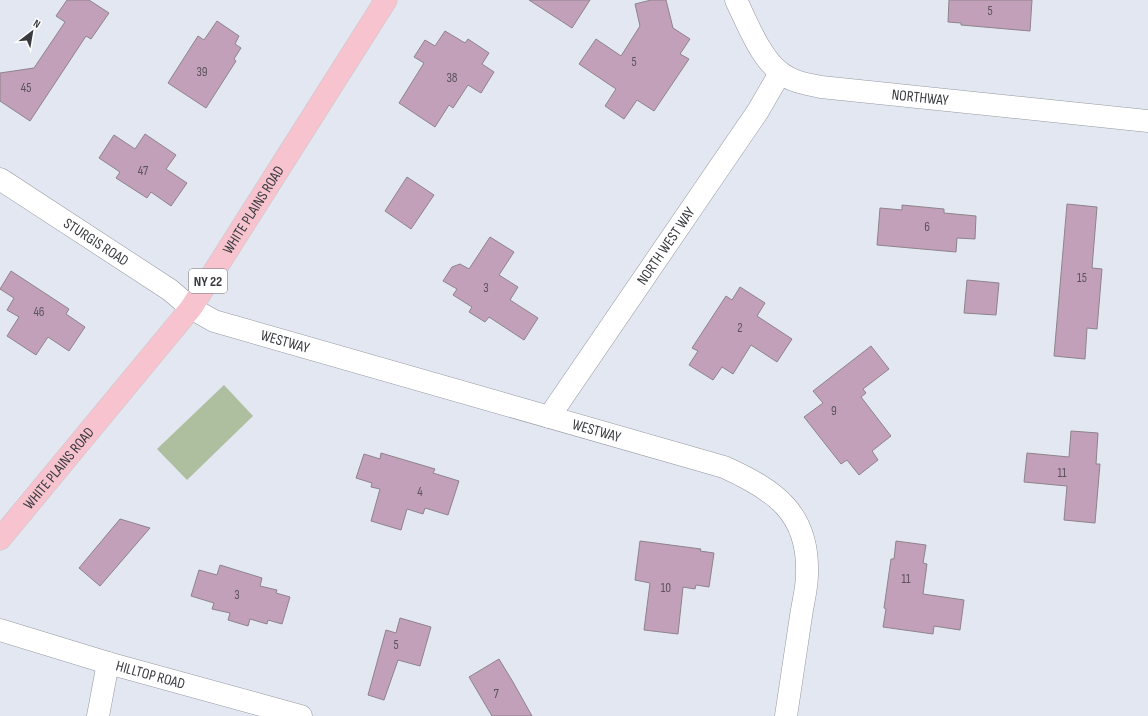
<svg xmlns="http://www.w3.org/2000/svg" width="1148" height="716" viewBox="0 0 1148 716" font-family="'Sofia Sans Condensed',sans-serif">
	<rect width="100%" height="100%" fill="#e3e7f1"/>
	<path fill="#aebf9f" d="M 224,385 L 253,416 L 187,480 L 157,449 Z"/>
	<path fill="#c3a0b9" stroke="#8d838a" d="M 67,0 L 89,0 L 109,13 L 91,39 L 86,36 L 30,121 L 0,101 L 0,73 L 34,68 L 65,22 L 56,16 Z
		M 529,0 L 590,0 L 572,28 Z
		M 651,0 L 666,0 L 673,28 L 690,39 L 680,54 L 689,59 L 654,111 L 637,100 L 624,119 L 605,106 L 616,89 L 579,64 L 596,39 L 621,56 L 640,26 L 635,4 Z
		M 949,0 L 1032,0 L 1030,31 L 961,25 L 961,23 L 948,22 Z
		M 217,21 L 239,36 L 235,44 L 241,48 L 234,59 L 236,61 L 206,108 L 168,83 L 198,36 L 204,40 Z
		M 445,31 L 465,43 L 468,39 L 489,53 L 482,64 L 494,72 L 481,93 L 468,85 L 453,108 L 449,105 L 435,127 L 399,103 L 424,63 L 414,57 L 425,40 L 435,46 Z
		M 145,134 L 176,155 L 166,169 L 187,183 L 171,206 L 151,192 L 147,198 L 116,178 L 120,172 L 99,158 L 114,135 L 135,149 Z
		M 407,177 L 434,195 L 411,229 L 385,211 Z
		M 1067,204 L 1097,207 L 1092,268 L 1102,269 L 1097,329 L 1087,328 L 1085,359 L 1054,356 Z
		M 902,205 L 944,209 L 944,213 L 976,216 L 975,239 L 957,238 L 956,252 L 877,245 L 880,208 L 902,210 Z
		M 490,237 L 514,252 L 499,275 L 518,287 L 510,300 L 538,318 L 524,340 L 489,317 L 485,322 L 469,312 L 472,307 L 453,295 L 457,289 L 443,281 L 452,267 L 460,264 L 469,269 Z
		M 11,271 L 69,309 L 66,314 L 85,327 L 69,351 L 48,337 L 36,355 L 7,336 L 19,317 L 7,310 L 14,298 L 0,289 Z
		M 967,280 L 999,283 L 996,315 L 964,313 Z
		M 740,287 L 765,303 L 757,316 L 792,339 L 777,362 L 751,345 L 733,374 L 722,367 L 713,380 L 689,365 L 698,351 L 692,348 L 726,296 L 732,300 Z
		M 871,346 L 889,369 L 863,389 L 866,393 L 861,397 L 891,436 L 872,451 L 878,460 L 859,475 L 847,460 L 841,464 L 804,417 L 823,403 L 813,391 Z
		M 1071,431 L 1098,433 L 1096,464 L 1100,464 L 1095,523 L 1064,520 L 1067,486 L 1024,482 L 1027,453 L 1069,457 Z
		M 381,453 L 435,469 L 433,473 L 459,481 L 448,515 L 425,508 L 423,514 L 407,509 L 401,530 L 371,521 L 380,489 L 371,487 L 372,483 L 356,478 L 364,454 L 380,459 Z
		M 120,519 L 150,528 L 100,586 L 79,568 Z
		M 640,541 L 701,549 L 700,551 L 714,553 L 709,587 L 696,585 L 695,589 L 683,587 L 678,634 L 644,630 L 650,583 L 635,580 Z
		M 896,541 L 926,545 L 923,563 L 927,564 L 923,594 L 964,600 L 960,630 L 934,626 L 933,634 L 883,627 L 886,609 L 884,608 L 891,559 L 894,559 Z
		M 220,565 L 262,578 L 260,586 L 277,590 L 276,593 L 290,597 L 282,624 L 268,620 L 267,624 L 250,619 L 248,626 L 228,620 L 230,613 L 212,609 L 214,603 L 191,596 L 199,570 L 217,575 Z
		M 400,618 L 431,627 L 420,666 L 398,660 L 384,700 L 368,695 L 386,630 L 396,633 Z
		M 499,659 L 513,682 L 532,716 L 492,716 L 469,677 Z"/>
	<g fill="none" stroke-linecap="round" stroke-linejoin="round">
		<defs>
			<g id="street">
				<path id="s1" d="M 736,0 C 746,21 761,59 781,73 C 792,82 807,84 821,87 L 1148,121"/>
				<path id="s2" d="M 0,179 L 170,290 L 191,308 L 214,321 L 724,467 C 775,490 809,513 807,574 C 807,588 803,602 801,616 C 796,649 791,683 786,716"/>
				<path id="s3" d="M 549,417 L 758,111 L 780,73"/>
				<path id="s4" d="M 0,630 L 108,663 L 301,716"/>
				<path d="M 98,716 L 108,663"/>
			</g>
			<g id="primary">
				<path id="s5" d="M 0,539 L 191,308 L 386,0"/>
			</g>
		</defs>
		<use href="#street" stroke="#9498a2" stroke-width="23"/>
		<use href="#primary" stroke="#c7c8c9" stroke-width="23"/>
		<use href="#street" stroke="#fff" stroke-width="22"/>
		<use href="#primary" stroke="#f6c3ce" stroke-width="22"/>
	</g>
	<g text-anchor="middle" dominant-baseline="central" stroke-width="4" stroke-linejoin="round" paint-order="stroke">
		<g font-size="13" fill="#5b545d">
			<text x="990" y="11">5</text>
			<text x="634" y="62">5</text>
			<text x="202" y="72">39</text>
			<text x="452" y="78">38</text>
			<text x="26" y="88">45</text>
			<text x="143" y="171">47</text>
			<text x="927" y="227">6</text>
			<text x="1082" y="278">15</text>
			<text x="486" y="288">3</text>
			<text x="39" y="312">46</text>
			<text x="740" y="328">2</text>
			<text x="834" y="411">9</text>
			<text x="1062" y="473">11</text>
			<text x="420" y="492">4</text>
			<text x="906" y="579">11</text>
			<text x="666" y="588">10</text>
			<text x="237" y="595">3</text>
			<text x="396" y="645">5</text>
			<text x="496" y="694">7</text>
		</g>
		<rect fill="#fff" stroke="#747578" stroke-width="1" x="189" y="269" width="38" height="24" rx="3"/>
		<g font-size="14" font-weight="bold" fill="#383a3e">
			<text x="208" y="281">NY 22</text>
		</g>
		<g font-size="15" fill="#383a3e" stroke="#fff">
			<text stroke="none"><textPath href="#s1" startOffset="229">NORTHWAY</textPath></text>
			<text stroke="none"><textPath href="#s5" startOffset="416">WHITE PLAINS ROAD</textPath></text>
			<text stroke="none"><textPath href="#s2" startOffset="115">STURGIS ROAD</textPath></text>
			<text stroke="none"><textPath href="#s3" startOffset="207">NORTH WEST WAY</textPath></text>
			<text stroke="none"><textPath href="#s2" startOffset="331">WESTWAY</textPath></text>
			<text stroke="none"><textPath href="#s2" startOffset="655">WESTWAY</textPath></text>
			<text stroke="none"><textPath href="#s5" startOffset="92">WHITE PLAINS ROAD</textPath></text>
			<text stroke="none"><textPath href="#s4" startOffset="157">HILLTOP ROAD</textPath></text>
		</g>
	</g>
	<g transform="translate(32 32) rotate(31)" stroke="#ffffff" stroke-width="3" paint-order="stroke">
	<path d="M0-3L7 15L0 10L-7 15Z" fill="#383a3e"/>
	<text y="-6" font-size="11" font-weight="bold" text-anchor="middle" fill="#383a3e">N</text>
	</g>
</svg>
